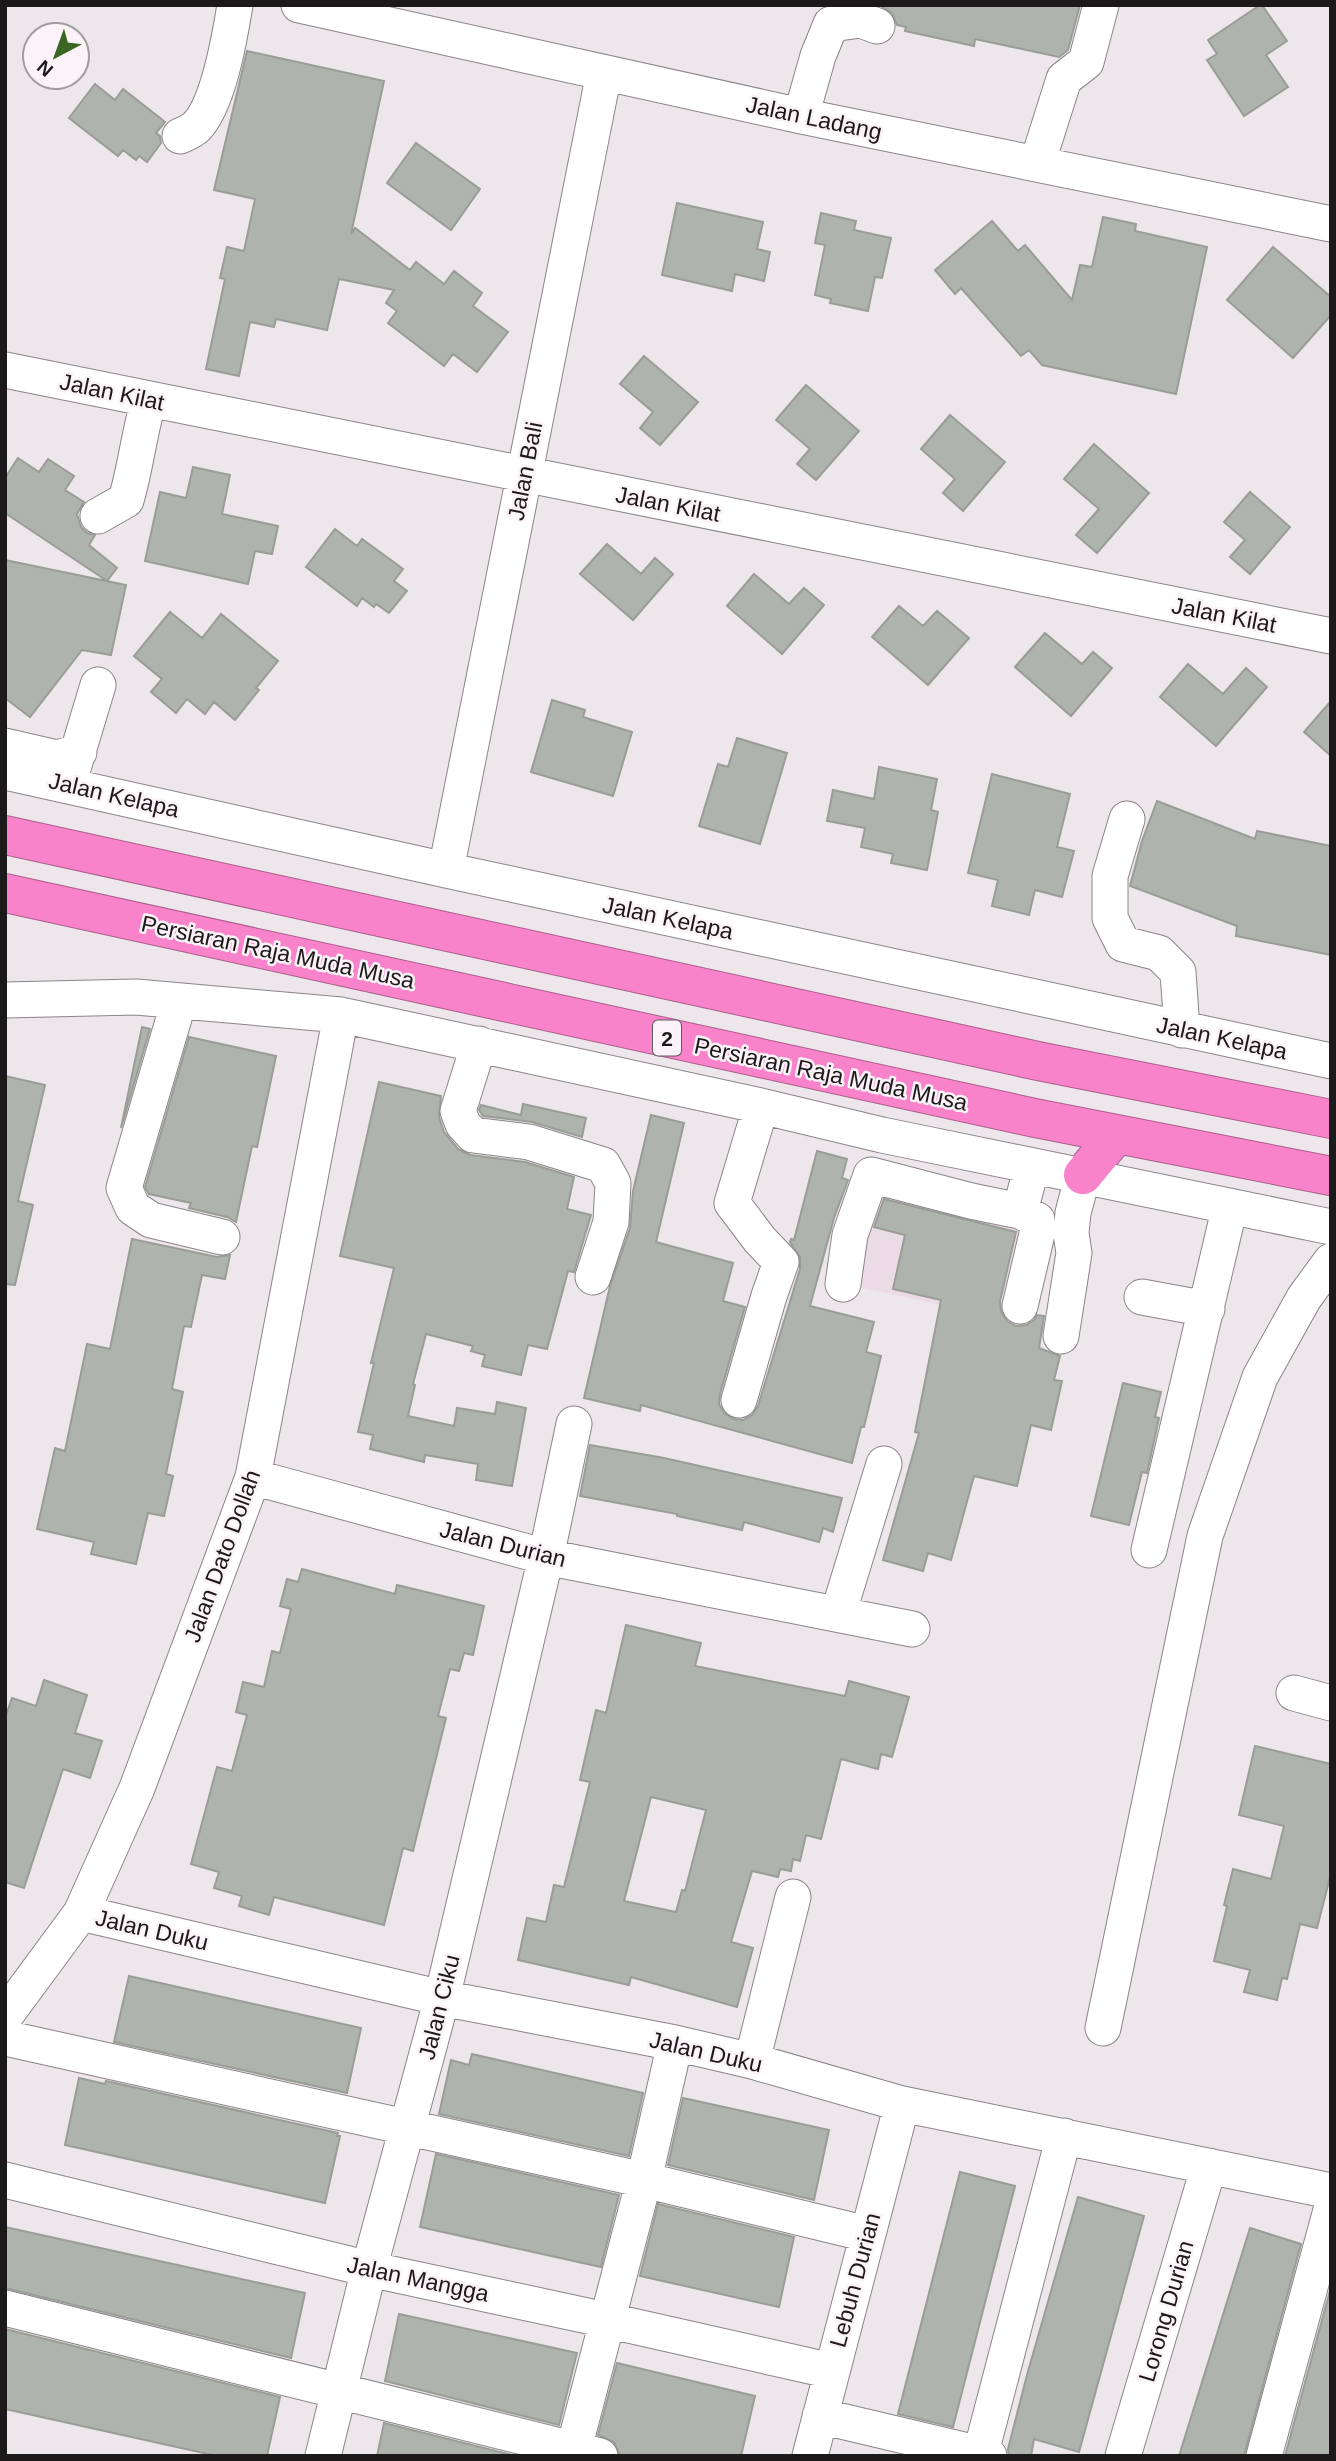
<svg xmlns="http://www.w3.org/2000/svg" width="1336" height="2461" viewBox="0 0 1336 2461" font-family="Helvetica,sans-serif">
	<rect width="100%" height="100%" fill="#ede6ea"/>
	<path fill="#ebdbe4" d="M 874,1184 L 1032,1223 L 1009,1320 L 850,1285 Z"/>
	<path fill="#afb3ad" stroke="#999d97" stroke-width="2" fill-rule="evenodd" d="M 879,5 L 1080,5 L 1068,50 L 1059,57 L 975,39 L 974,46 L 905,31 L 906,27 L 897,25 L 892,13 Z
		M 1260,5 L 1262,5 L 1287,41 L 1266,55 L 1288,87 L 1244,116 L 1207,60 L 1217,54 L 1208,40 Z
		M 247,51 L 384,81 L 351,234 L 355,228 L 410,270 L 416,262 L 444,284 L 454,271 L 482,293 L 473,306 L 508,332 L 477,372 L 453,354 L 444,366 L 388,323 L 397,311 L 386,303 L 394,290 L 339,279 L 327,330 L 276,319 L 274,327 L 250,322 L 239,376 L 206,369 L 225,279 L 220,278 L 227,247 L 244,251 L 255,199 L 214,190 Z
		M 95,84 L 115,100 L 123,89 L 165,122 L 156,133 L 160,136 L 161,143 L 147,162 L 139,156 L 136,160 L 123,150 L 118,156 L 69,118 Z
		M 416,143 L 480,189 L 451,230 L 387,183 Z
		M 677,203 L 763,222 L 757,249 L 770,252 L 764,281 L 735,274 L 732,291 L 662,275 Z
		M 821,213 L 856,221 L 854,230 L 891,238 L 882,278 L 875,277 L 868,311 L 830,303 L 831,299 L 815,295 L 825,245 L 815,243 Z
		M 1103,217 L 1136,224 L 1135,231 L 1207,247 L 1176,394 L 1042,365 L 1029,350 L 1021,356 L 961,288 L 955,294 L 935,270 L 992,221 L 1018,251 L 1025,245 L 1072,300 L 1080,265 L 1092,267 Z
		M 1273,247 L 1331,297 L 1331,315 L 1293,358 L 1227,300 Z
		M 644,356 L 698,402 L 660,445 L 640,428 L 653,412 L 620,384 Z
		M 806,385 L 859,431 L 816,480 L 797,464 L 810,449 L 776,420 Z
		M 950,415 L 1005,462 L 963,511 L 943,493 L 955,479 L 921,449 Z
		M 1094,444 L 1149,493 L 1097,553 L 1076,535 L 1099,509 L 1064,479 Z
		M 18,458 L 39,472 L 48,459 L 74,476 L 65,490 L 84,502 L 77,514 L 81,527 L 87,533 L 95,535 L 89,545 L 117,568 L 107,581 L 5,513 L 5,478 Z
		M 193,467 L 230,475 L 222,514 L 278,526 L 272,554 L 255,551 L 248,584 L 145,561 L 160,492 L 186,498 Z
		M 1250,492 L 1290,527 L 1250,574 L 1230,557 L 1245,540 L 1224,522 Z
		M 335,529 L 357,546 L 362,539 L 403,569 L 394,581 L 407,591 L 389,613 L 376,604 L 374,607 L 362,598 L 357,606 L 306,567 Z
		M 607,544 L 641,574 L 655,558 L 673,574 L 633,620 L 580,574 Z
		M 5,560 L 126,585 L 111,655 L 82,650 L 30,717 L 5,698 Z
		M 754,574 L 789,604 L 804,588 L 824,605 L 782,654 L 727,606 Z
		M 899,606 L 923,626 L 937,611 L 969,638 L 928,685 L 872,637 Z
		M 170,612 L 202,638 L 221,614 L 278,661 L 256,688 L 259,690 L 235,720 L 214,702 L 205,714 L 187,699 L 176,713 L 151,692 L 162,679 L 134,656 Z
		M 1045,633 L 1082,664 L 1093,652 L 1112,668 L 1071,716 L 1015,667 Z
		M 1188,664 L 1223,694 L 1246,668 L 1267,687 L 1216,746 L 1160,697 Z
		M 552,700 L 585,710 L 583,717 L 632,732 L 613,796 L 531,772 Z
		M 1331,701 L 1331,756 L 1304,732 Z
		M 737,738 L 787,753 L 760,844 L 699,826 L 718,764 L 728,767 Z
		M 879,767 L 937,779 L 931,810 L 938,812 L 927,870 L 891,863 L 893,854 L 861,847 L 865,828 L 827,821 L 833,790 L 874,799 Z
		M 992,774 L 1070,794 L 1057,847 L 1074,851 L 1062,897 L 1035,890 L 1029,915 L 992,906 L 998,880 L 968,873 Z
		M 1157,801 L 1255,839 L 1257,831 L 1331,846 L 1331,955 L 1236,936 L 1237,926 L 1130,886 L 1142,841 Z
		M 142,1027 L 150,1029 L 121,1128 Z
		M 189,1037 L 276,1056 L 257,1147 L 252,1146 L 236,1222 L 227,1217 L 189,1208 L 191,1203 L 149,1194 L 145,1187 Z
		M 5,1076 L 45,1085 L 18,1201 L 33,1205 L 15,1285 L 5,1284 Z
		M 379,1082 L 441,1096 L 439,1117 L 444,1132 L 458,1149 L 470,1155 L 525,1162 L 574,1177 L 567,1209 L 591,1215 L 574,1272 L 568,1271 L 547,1349 L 528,1345 L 521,1375 L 482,1366 L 485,1355 L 471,1351 L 473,1346 L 426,1334 L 413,1384 L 415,1385 L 408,1416 L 454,1426 L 457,1408 L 495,1414 L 497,1402 L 526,1408 L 512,1486 L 476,1480 L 478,1464 L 425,1455 L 424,1462 L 370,1449 L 373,1435 L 358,1432 L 374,1363 L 371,1363 L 394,1268 L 340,1256 Z
		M 523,1104 L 586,1118 L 582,1137 L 532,1122 L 483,1116 L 479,1110 L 481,1105 L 521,1115 Z
		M 651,1115 L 684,1123 L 656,1242 L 733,1263 L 723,1301 L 745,1307 L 720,1394 L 719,1404 L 724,1413 L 734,1419 L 743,1420 L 752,1415 L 758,1406 L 800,1269 L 800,1257 L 790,1242 L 791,1239 L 794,1240 L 817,1151 L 847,1159 L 842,1178 L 848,1180 L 834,1218 L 810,1306 L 874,1322 L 866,1352 L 881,1356 L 864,1427 L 861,1427 L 852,1463 L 641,1405 L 640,1411 L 584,1398 L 610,1286 L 630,1228 L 633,1191 Z
		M 884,1199 L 1016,1232 L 1000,1301 L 1001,1312 L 1007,1321 L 1016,1326 L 1026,1325 L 1034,1320 L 1037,1315 L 1044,1316 L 1039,1348 L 1060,1356 L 1054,1380 L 1062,1381 L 1051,1430 L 1031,1425 L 1017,1486 L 974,1476 L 951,1560 L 928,1553 L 923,1571 L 883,1560 L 919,1433 L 915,1432 L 941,1300 L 893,1289 L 905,1235 L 874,1227 Z
		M 132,1239 L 217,1257 L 230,1255 L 225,1279 L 202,1275 L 191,1327 L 184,1326 L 172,1389 L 183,1392 L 166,1474 L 173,1476 L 164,1516 L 148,1513 L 136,1564 L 91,1554 L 94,1542 L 37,1529 L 55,1448 L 65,1451 L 87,1344 L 110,1349 Z
		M 1123,1383 L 1161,1392 L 1155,1417 L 1159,1418 L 1147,1473 L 1142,1472 L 1129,1525 L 1091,1516 Z
		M 590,1445 L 664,1458 L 842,1498 L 833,1532 L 823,1528 L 819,1542 L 744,1522 L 742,1530 L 677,1516 L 677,1514 L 580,1496 Z
		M 302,1569 L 395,1594 L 397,1585 L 484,1606 L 473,1655 L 464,1653 L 459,1671 L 450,1669 L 438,1716 L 446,1718 L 413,1851 L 403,1848 L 384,1925 L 274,1897 L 269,1915 L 239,1906 L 242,1896 L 214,1888 L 219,1872 L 191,1864 L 217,1767 L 232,1771 L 247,1715 L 236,1712 L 243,1682 L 264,1687 L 272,1651 L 280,1653 L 291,1609 L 280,1606 L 287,1579 L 298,1582 Z
		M 626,1625 L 701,1643 L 695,1666 L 845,1696 L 849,1681 L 909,1697 L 892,1757 L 881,1754 L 878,1769 L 841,1759 L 821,1839 L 806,1835 L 800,1861 L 793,1859 L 791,1871 L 780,1869 L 778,1877 L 752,1871 L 731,1942 L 753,1948 L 737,2007 L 631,1977 L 629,1985 L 518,1960 L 527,1918 L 546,1922 L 554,1885 L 564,1887 L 590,1782 L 580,1780 L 596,1710 L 606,1713 ZM 651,1797 L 706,1810 L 685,1891 L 682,1890 L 676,1912 L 624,1901 Z
		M 44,1680 L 87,1695 L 75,1733 L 102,1741 L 90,1778 L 63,1769 L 24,1888 L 5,1882 L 5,1718 L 12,1698 L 36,1706 Z
		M 1255,1746 L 1331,1764 L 1331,1873 L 1317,1928 L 1300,1924 L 1287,1979 L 1282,1978 L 1277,2000 L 1244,1992 L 1250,1970 L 1214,1961 L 1227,1906 L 1224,1905 L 1233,1869 L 1271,1879 L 1284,1826 L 1239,1815 Z
		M 129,1976 L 361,2028 L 347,2093 L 114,2042 Z
		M 472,2054 L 643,2093 L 629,2156 L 439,2114 L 451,2060 L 469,2065 Z
		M 79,2078 L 105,2084 L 106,2081 L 338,2133 L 337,2136 L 340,2136 L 325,2203 L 65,2145 Z
		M 683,2098 L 829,2130 L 814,2200 L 668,2165 Z
		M 436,2154 L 619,2195 L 601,2267 L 420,2227 Z
		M 960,2172 L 1015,2186 L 953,2427 L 898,2414 Z
		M 1078,2197 L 1144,2216 L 1079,2452 L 1034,2439 L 1031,2456 L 1009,2456 L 1008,2449 L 1027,2375 Z
		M 658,2204 L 794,2237 L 779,2307 L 640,2276 Z
		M 5,2227 L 305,2293 L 291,2358 L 5,2288 Z
		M 1250,2228 L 1301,2244 L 1244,2456 L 1179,2456 Z
		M 1331,2287 L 1331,2456 L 1285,2456 Z
		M 399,2314 L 577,2353 L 559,2425 L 385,2381 Z
		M 5,2329 L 280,2397 L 267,2456 L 217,2456 L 5,2409 Z
		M 617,2363 L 755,2396 L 741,2456 L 620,2456 L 614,2442 L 598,2435 Z
		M 384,2423 L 516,2456 L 377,2456 Z"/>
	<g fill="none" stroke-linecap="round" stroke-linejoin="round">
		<defs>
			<path id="minor" d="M 299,5 L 801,116 L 1331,224
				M 801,116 L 818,56 L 831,24 L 861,20 L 877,26
				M 180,136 C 185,134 191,131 195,128 C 218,107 230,36 235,5
				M 1037,164 L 1064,79 L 1086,62 L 1101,5
				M 5,370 L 1331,636
				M 98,516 L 126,500 C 136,466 139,433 149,400
				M 5,746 L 57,758 L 79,752
				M 5,772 L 446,870 L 1331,1061
				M 68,785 L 98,685
				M 1127,819 L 1110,876 L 1110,918 L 1123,944 L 1159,953 L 1178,972 L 1182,1030
				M 446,870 L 604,73
				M 5,1000 L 136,997 L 341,1015 L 761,1106 L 882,1135 L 1331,1227
				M 179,1001 L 124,1188 L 133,1208 L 151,1220 L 222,1237
				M 479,1044 L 458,1111 L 463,1124 L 473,1135 L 529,1142 L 603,1165 L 613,1183 L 611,1222 L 593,1277
				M 843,1284 L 850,1235 L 871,1175 L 971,1201 L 1020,1211 L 1032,1166
				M 1142,1297 L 1207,1309
				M 1020,1306 L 1037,1234 L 1037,1220 L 1020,1211
				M 1061,1336 L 1074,1253 L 1071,1233 L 1073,1213 L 1083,1175
				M 739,1400 L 769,1296 L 781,1262 L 760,1240 L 732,1203 L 761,1106
				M 253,1477 L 546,1557 L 912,1629
				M 1149,1550 L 1230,1206
				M 838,1614 L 884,1464
				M 1294,1693 L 1331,1703
				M 81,1913 L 442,1998 L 675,2043 L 752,2061 L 902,2104 L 1331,2191
				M 5,2016 L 81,1913 L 137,1788 L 253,1477 L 341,1015
				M 1103,2028 L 1205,1536 L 1260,1377 L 1304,1298 L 1331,1261
				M 5,2038 L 644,2180 L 867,2234
				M 752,2061 L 793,1897
				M 5,2180 L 369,2269 L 606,2320 L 832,2371
				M 5,2308 L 600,2456
				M 820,2416 L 989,2456
				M 323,2456 L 369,2269 L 442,1998 L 546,1557 L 574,1424
				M 572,2456 L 644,2180 L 675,2043
				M 810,2456 L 902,2104
				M 980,2456 L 1064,2136
				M 1123,2456 L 1209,2166
				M 1264,2456 L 1331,2210"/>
			<path id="highway" d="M 5,835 L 1038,1061 L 1331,1119
				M 5,893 L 1035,1118 L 1331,1176
				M 1083,1175 L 1116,1135"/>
		</defs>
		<use href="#minor" stroke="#8b8488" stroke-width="37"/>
		<use href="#highway" stroke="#ab5e8c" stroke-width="40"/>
		<use href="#minor" stroke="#fff" stroke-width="35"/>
		<use href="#highway" stroke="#f883ca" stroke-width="38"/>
	</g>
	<g text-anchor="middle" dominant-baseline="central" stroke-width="5" stroke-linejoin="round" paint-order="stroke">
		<rect fill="#fbf3f7" stroke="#5e5a5c" stroke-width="2" x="653" y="1020.5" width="28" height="35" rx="5"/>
		<g font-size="21" font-weight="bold" fill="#1b191a">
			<text x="667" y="1038">2</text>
		</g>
		<g font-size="23" fill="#1b191a" stroke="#fbf3f7">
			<text transform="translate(814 118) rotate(12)">Jalan Ladang</text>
			<text transform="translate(112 392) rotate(12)">Jalan Kilat</text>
			<text transform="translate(525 471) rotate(-79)">Jalan Bali</text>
			<text transform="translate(668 504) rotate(11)">Jalan Kilat</text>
			<text transform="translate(1224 615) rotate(11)">Jalan Kilat</text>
			<text transform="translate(114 795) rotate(13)">Jalan Kelapa</text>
			<text transform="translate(668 918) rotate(12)">Jalan Kelapa</text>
			<text transform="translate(278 952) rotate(12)">Persiaran Raja Muda Musa</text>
			<text transform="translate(1222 1038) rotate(12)">Jalan Kelapa</text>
			<text transform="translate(831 1074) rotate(12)">Persiaran Raja Muda Musa</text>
			<text transform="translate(503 1544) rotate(14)">Jalan Durian</text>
			<text transform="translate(222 1556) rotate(-70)">Jalan Dato Dollah</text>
			<text transform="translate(152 1930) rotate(13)">Jalan Duku</text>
			<text transform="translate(439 2007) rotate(-76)">Jalan Ciku</text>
			<text transform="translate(706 2052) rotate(13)">Jalan Duku</text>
			<text transform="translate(418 2279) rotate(12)">Jalan Mangga</text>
			<text transform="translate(855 2280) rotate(-75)">Lebuh Durian</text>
			<text transform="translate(1166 2311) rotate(-74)">Lorong Durian</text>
		</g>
	</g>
	<rect width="1336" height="2461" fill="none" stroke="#1b191a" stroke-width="14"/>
	<g transform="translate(56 56) rotate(221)"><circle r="33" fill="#fbf3f7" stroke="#a19c9f" stroke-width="2"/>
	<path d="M0-5L12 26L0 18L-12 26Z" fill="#3a6523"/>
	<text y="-10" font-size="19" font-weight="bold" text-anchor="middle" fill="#1b191a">N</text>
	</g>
</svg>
